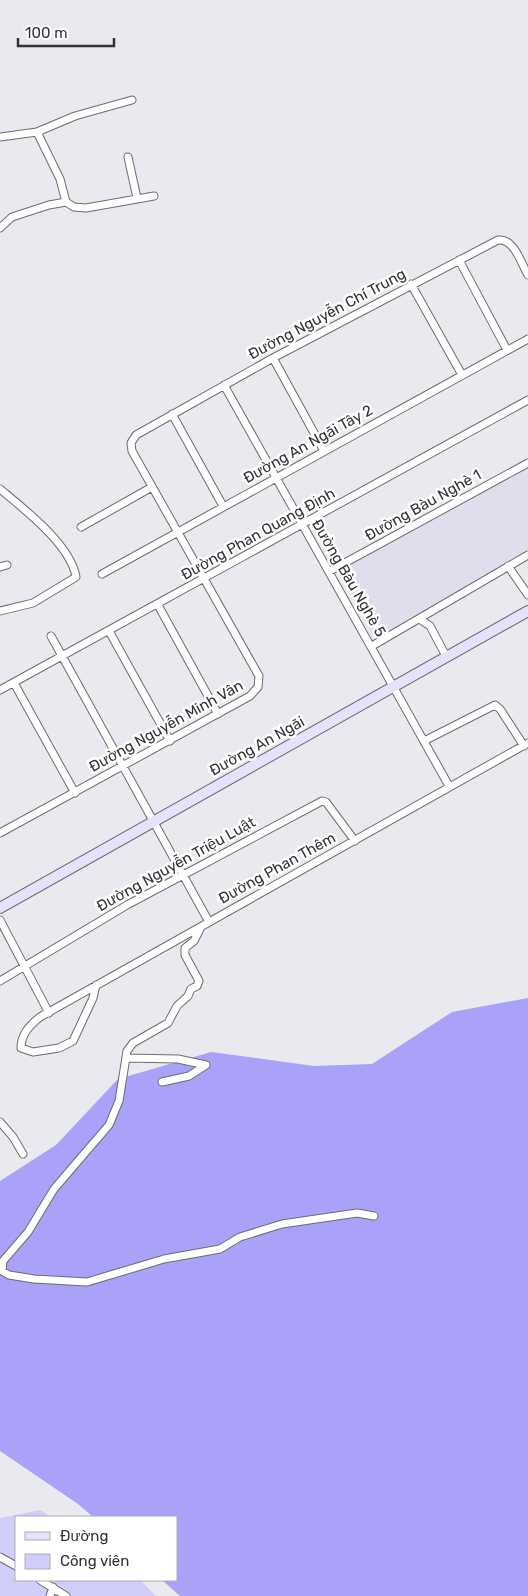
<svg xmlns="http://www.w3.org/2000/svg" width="528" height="1596" viewBox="0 0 528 1596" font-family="Rubik,sans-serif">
	<rect width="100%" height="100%" fill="#e9e9ef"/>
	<path fill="#dfdeec" d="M 528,466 L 528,554 L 379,638 L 373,636 L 340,574 L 343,567 Z"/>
	<path fill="#d0cdfa" d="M 40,1510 L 51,1517 L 16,1517 L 16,1580 L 140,1580 L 156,1596 L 0,1596 L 0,1518 Z"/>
	<path fill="#aaa1f9" d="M 528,998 L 528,1596 L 180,1596 L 162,1580 L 176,1580 L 176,1517 L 93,1517 L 78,1504 L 0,1451 L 0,1181 L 56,1145 L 118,1079 L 211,1052 L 314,1066 L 372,1064 L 452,1012 Z"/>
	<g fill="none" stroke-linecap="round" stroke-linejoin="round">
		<defs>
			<path id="minor" d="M 37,132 L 75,116 L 132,100
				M 0,137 L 37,132 L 60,179 L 66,202
				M 128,157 L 137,198
				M 0,228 L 12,217 L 49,205 L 66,202 L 74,207 L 86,208 L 154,196
				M 459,260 L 507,350
				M 411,284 L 462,375
				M 273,358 L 324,451
				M 224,385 L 449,786
				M 172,414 L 223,506
				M 0,489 C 24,509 71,545 76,577 L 33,603 L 0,611
				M 81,527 L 152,487
				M 508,566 L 528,595
				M 0,567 L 7,565
				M 330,571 L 528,463
				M 102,574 L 528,339
				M 158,605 L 218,714
				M 421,620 L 430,626 L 446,656
				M 109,631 L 170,741
				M 51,636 L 209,922
				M 372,646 L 528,555
				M 14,683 L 75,793
				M 0,690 L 528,400
				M 424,741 L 495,705 L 500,709 L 524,746
				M 0,833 L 250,696 L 258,687 L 259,676 L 255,669 L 132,451 L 131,443 L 136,435 L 273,358 L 498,240 C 514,238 521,263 528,275
				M 0,920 L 49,1013
				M 200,929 L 194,941 L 185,948 L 185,955 L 199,981 L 197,986 L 191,989 L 188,996 L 177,1006 L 168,1023 L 133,1043 L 127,1051 L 119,1101 L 109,1125 L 54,1189 L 28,1232 L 3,1261 L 2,1271 L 9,1275 L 34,1279 L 87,1282 L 164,1259 L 220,1249 L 240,1237 L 282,1224 L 357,1213 L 374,1216
				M 0,981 L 127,905 L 322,801 L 326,802 L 355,841
				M 96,985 L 93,998 L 73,1041 L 59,1048 L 33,1052 L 21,1048 C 21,1034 30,1025 40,1017 L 528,743
				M 126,1058 L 178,1059 L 206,1065 L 189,1076 L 162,1082
				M 0,1122 L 13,1137 L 23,1154
				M 0,1557 L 16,1566
				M 40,1580 L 66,1596
				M 50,1596 L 53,1587"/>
			<path id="secondary" d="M 0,908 L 528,611"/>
		</defs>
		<use href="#minor" stroke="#6c6c72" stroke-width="9"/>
		<use href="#secondary" stroke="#6c6c72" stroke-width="12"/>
		<use href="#minor" stroke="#fff" stroke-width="7"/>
		<use href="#secondary" stroke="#e5e2fb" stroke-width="10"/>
	</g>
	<g text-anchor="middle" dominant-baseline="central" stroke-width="5" stroke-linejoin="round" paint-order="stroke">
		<g font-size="15" fill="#333336" stroke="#fff">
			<text transform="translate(327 314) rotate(-28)">Đường Nguyễn Chí Trung</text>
			<text transform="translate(308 444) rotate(-29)">Đường An Ngãi Tây 2</text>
			<text transform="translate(423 505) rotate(-29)">Đường Bàu Nghè 1</text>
			<text transform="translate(258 534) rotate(-29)">Đường Phan Quang Định</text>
			<text transform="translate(349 578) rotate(60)">Đường Bàu Nghè 5</text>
			<text transform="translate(166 726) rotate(-29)">Đường Nguyễn Minh Vân</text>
			<text transform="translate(257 746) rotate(-29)">Đường An Ngãi</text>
			<text transform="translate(176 864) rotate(-29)">Đường Nguyễn Triệu Luật</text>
			<text transform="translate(277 868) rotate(-29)">Đường Phan Thêm</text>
		</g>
	</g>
	<rect x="15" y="1516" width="162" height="65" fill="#ffffff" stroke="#adadaf"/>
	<rect x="25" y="1532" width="25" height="8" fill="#e5e2fb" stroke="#adadaf"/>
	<text x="60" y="1541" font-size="15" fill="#333336">Đường</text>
	<rect x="25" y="1554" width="25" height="15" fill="#d0cdfa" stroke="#adadaf"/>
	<text x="60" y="1566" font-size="15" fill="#333336">Công viên</text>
	<path d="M18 38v8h96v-8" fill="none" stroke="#333336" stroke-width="2.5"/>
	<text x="25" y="38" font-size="15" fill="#333336" stroke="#ffffff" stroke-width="4" paint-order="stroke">100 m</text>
</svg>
